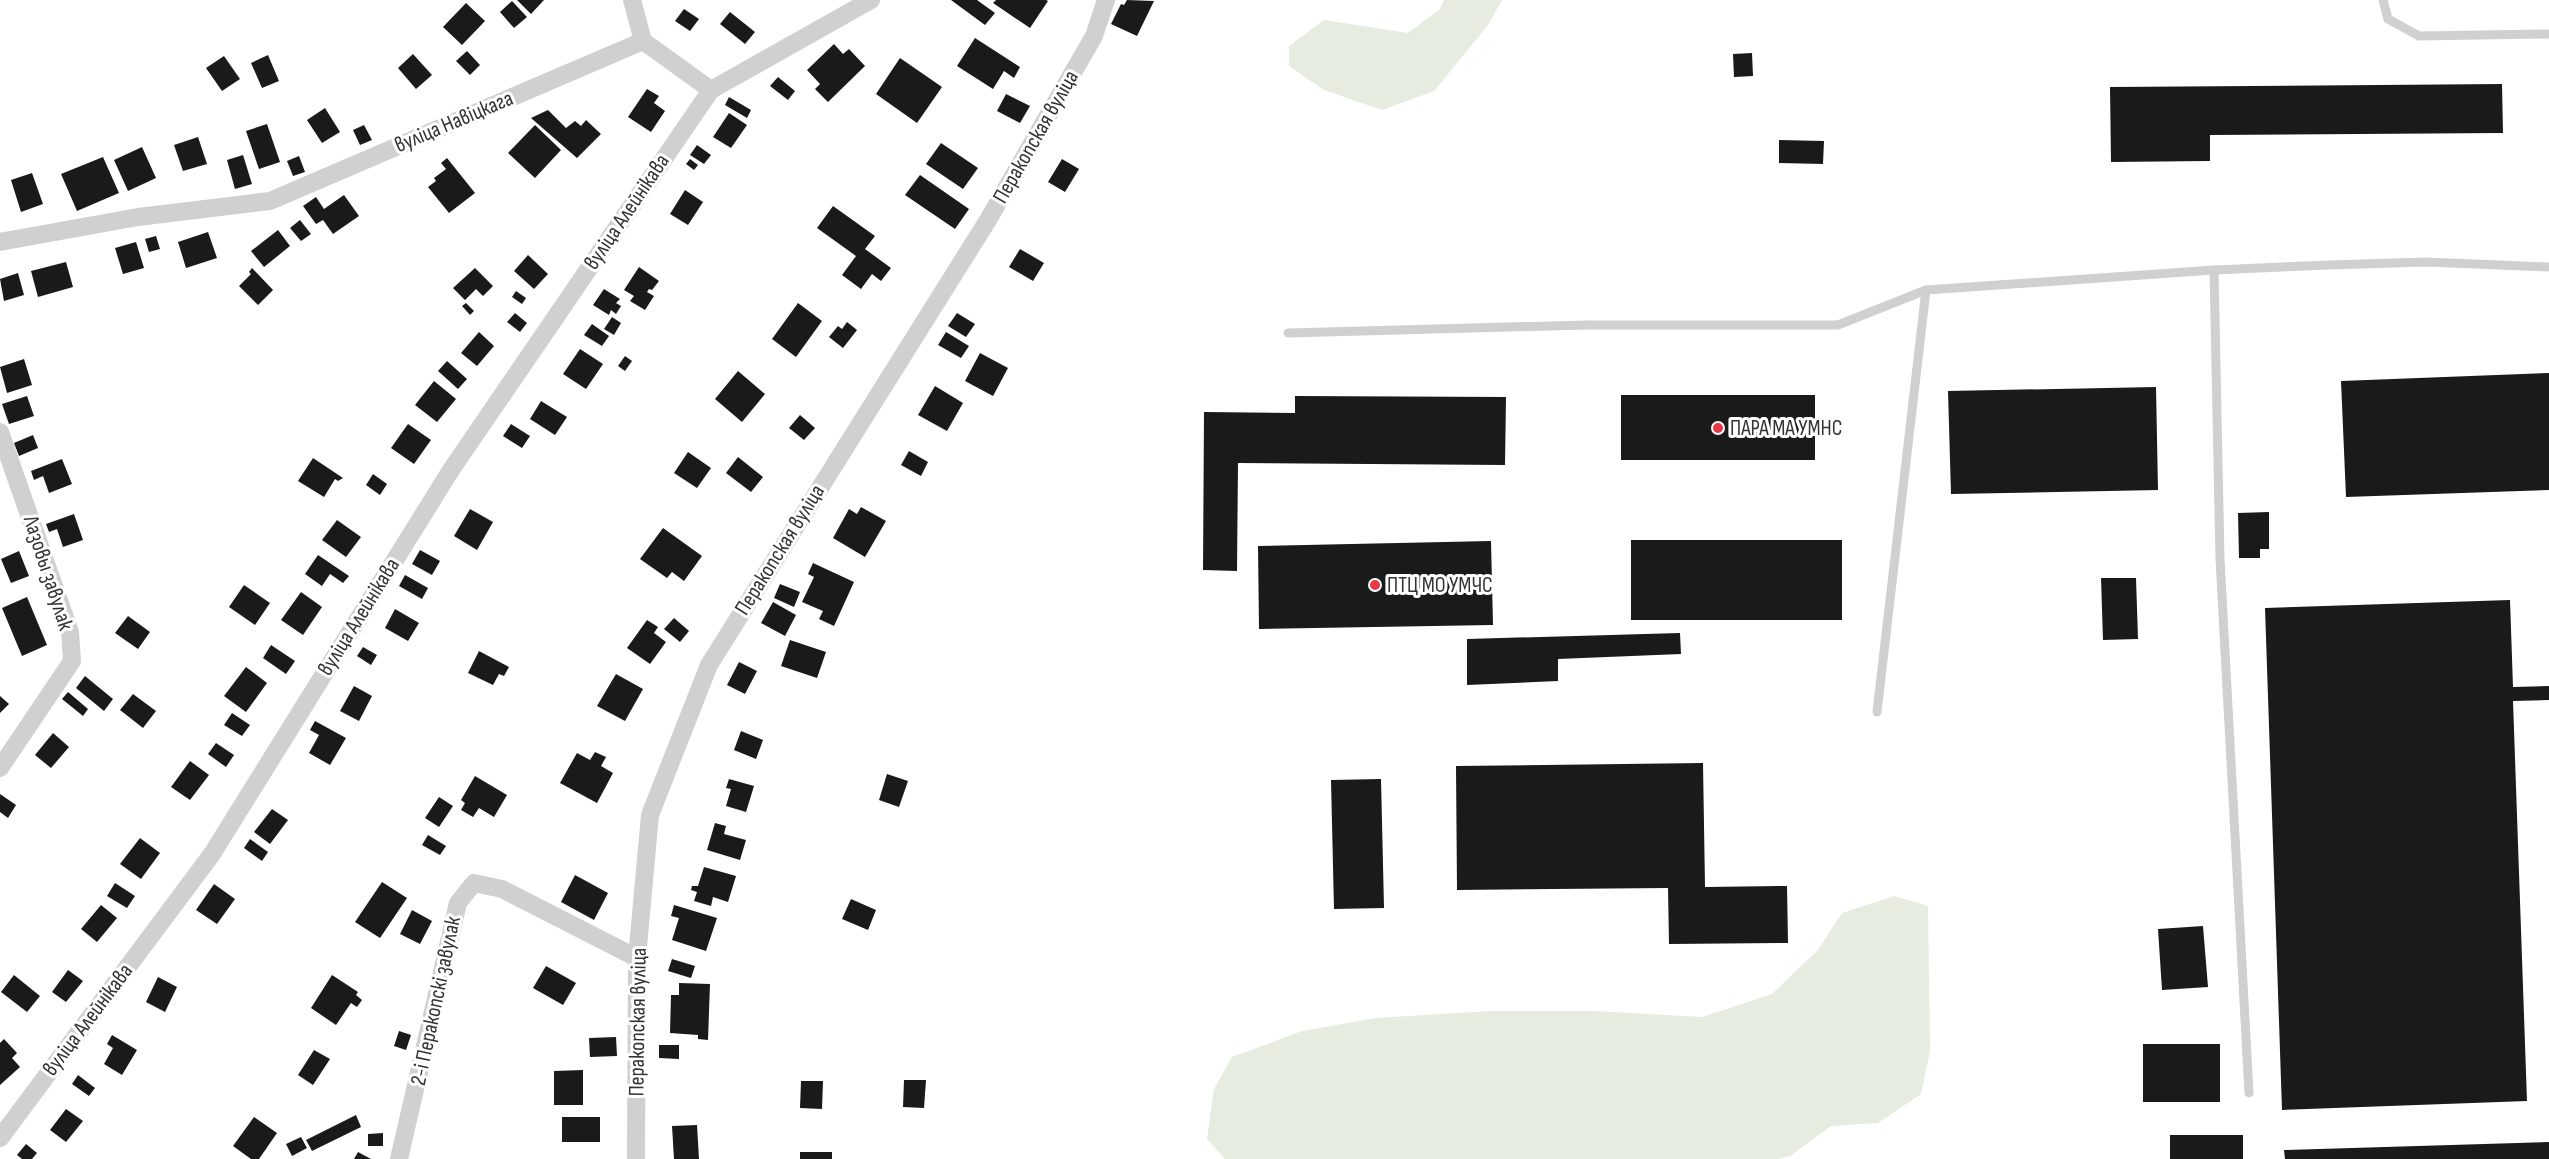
<svg xmlns="http://www.w3.org/2000/svg" width="2549" height="1159" viewBox="0 0 2549 1159" font-family="'Sofia Sans Condensed',sans-serif">
<rect width="100%" height="100%" fill="#fff"/>
<g fill="#e6ecdf">
<path d="M1444,0H1502L1488,25L1434,91L1382,110L1324,90L1289,66V46L1324,20L1408,33L1440,9Z"/>
<path d="M1894,896L1928,906L1930,1051L1921,1094L1878,1123L1831,1126L1790,1156L1779,1159H1225L1207,1139L1214,1089L1232,1057L1302,1031L1376,1018L1490,1011H1594L1702,1017L1772,994L1818,950L1842,913Z"/>
</g>
<g fill="#1a1a1a">
<path d="M517,0H544L531,14Z"/>
<path d="M951,0H977L995,13L985,25Z"/>
<path d="M996,0H1046L1048,1L1030,28L993,3Z"/>
<path d="M1127,0L1154,1L1137,36L1111,24L1121,4L1124,5Z"/>
<path d="M512,1L527,17L514,28L500,12Z"/>
<path d="M466,3L485,21L462,45L443,27Z"/>
<path d="M684,9L699,19L690,31L675,21Z"/>
<path d="M730,12L755,32L745,44L720,24Z"/>
<path d="M975,38L1020,67L1014,78L1004,71L993,89L957,66Z"/>
<path d="M834,44L843,54L849,49L865,66L828,102L815,89L820,84L807,70Z"/>
<path d="M467,51L480,65L470,75L456,61Z"/>
<path d="M1752,53L1753,76L1734,77L1733,54Z"/>
<path d="M413,54L432,75L416,89L398,68Z"/>
<path d="M268,55L279,81L262,88L251,63Z"/>
<path d="M224,56L240,79L222,91L206,68Z"/>
<path d="M900,58L942,87L917,123L876,94Z"/>
<path d="M778,77L795,91L788,100L770,86Z"/>
<path d="M2502,84L2503,133L2210,135V161L2111,162L2110,87Z"/>
<path d="M647,89L659,96L654,103L665,111L651,132L628,117Z"/>
<path d="M1006,94L1030,106L1020,123L997,111Z"/>
<path d="M729,97L751,110L747,118L725,105Z"/>
<path d="M325,108L340,132L322,143L307,120Z"/>
<path d="M548,110L566,128L575,121L581,126L586,120L601,134L577,158L531,118Z"/>
<path d="M729,113L747,125L731,148L713,137Z"/>
<path d="M267,124L280,162L259,169L246,131Z"/>
<path d="M364,125L372,140L360,145L353,130Z"/>
<path d="M535,125L561,150L535,178L508,153Z"/>
<path d="M198,137L207,164L183,171L174,145Z"/>
<path d="M1779,140L1824,141L1823,164L1779,163Z"/>
<path d="M941,143L978,168L963,189L926,164Z"/>
<path d="M697,145L711,155L704,164L690,155Z"/>
<path d="M142,147L156,178L128,191L114,160Z"/>
<path d="M243,155L252,184L235,189L227,160Z"/>
<path d="M299,156L305,172L293,176L287,161Z"/>
<path d="M103,157L119,193L77,211L61,174Z"/>
<path d="M447,158L475,193L449,213L428,187L436,181L434,178L446,169L441,163Z"/>
<path d="M690,159L698,165L694,170L686,164Z"/>
<path d="M1062,159L1079,169L1065,192L1048,182Z"/>
<path d="M32,173L43,204L21,212L11,180Z"/>
<path d="M920,175L969,209L955,229L905,195Z"/>
<path d="M685,190L703,202L688,225L670,214Z"/>
<path d="M344,195L359,216L333,234L323,220L316,224L303,206L316,197L324,209Z"/>
<path d="M833,206L875,236L865,249L891,268L881,281L872,274L861,289L842,275L856,256L817,228Z"/>
<path d="M300,220L311,234L301,241L290,228Z"/>
<path d="M278,230L290,246L264,267L251,251Z"/>
<path d="M208,232L217,258L186,268L178,242Z"/>
<path d="M156,236L160,249L149,252L145,239Z"/>
<path d="M136,242L144,268L123,274L115,248Z"/>
<path d="M1020,249L1044,263L1033,281L1009,267Z"/>
<path d="M528,255L548,274L534,289L514,271Z"/>
<path d="M66,262L73,287L38,297L31,271Z"/>
<path d="M639,267L659,281L652,290L649,289L647,292L654,296L645,310L630,301L634,296L624,290Z"/>
<path d="M252,268L273,290L258,305L239,286L251,274L249,272Z"/>
<path d="M475,268L493,286L483,296L476,289L465,300L453,288Z"/>
<path d="M18,273L24,295L4,301L0,279Z"/>
<path d="M604,289L620,299L616,303L621,306L616,314L611,310L609,315L593,305Z"/>
<path d="M516,291L526,298L522,304L512,297Z"/>
<path d="M466,303L474,311L470,315L462,306Z"/>
<path d="M798,303L822,321L796,357L772,339Z"/>
<path d="M515,313L527,323L520,332L507,322Z"/>
<path d="M957,313L975,324L966,337L948,326Z"/>
<path d="M612,317L621,323L614,335L604,329Z"/>
<path d="M847,322L857,330L843,348L829,337L838,326L842,329Z"/>
<path d="M592,324L609,336L602,346L584,335Z"/>
<path d="M479,332L494,346L477,366L461,353Z"/>
<path d="M946,332L969,346L961,358L938,345Z"/>
<path d="M580,349L603,364L586,389L563,374Z"/>
<path d="M980,353L1008,368L993,396L965,381Z"/>
<path d="M625,356L632,361L625,371L618,366Z"/>
<path d="M24,359L32,385L7,393L0,367Z"/>
<path d="M447,361L467,379L458,389L438,371Z"/>
<path d="M738,371L765,394L742,422L715,399Z"/>
<path d="M2549,373V490L2346,497L2341,381Z"/>
<path d="M434,381L456,399L437,422L415,405Z"/>
<path d="M935,386L963,403L947,431L918,415Z"/>
<path d="M2156,387L2158,490L1951,494L1948,391Z"/>
<rect x="1621" y="395" width="194" height="65"/>
<path d="M27,396L34,416L9,424L2,404Z"/>
<path d="M1295,396L1506,397L1505,465L1238,463L1237,571L1203,570L1204,412L1295,413Z"/>
<path d="M541,401L567,417L555,435L530,419Z"/>
<path d="M800,415L815,428L804,440L789,428Z"/>
<path d="M408,424L431,440L414,464L391,448Z"/>
<path d="M511,424L530,436L522,448L503,436Z"/>
<path d="M33,435L38,448L19,456L14,443Z"/>
<path d="M909,451L928,462L921,476L901,465Z"/>
<path d="M688,452L711,468L697,488L674,473Z"/>
<path d="M738,457L763,477L751,492L726,473Z"/>
<path d="M313,458L343,478L338,481L335,479L324,497L298,481Z"/>
<path d="M62,459L72,484L49,493L43,476L34,480L31,471Z"/>
<path d="M373,474L387,484L380,495L366,485Z"/>
<path d="M861,507L886,521L865,557L833,538L849,509L857,514Z"/>
<path d="M470,509L493,522L477,550L454,536Z"/>
<path d="M2269,512V549H2260V558H2239L2238,513Z"/>
<path d="M74,514L83,540L63,547L57,529L49,532L46,524Z"/>
<path d="M337,520L361,537L346,557L322,540Z"/>
<path d="M663,528L702,556L684,581L672,572L667,578L640,559Z"/>
<rect x="1631" y="540" width="211" height="80"/>
<path d="M1491,541L1493,625L1259,629L1258,546Z"/>
<path d="M420,550L440,561L432,575L412,564Z"/>
<path d="M19,551L29,576L11,583L1,559Z"/>
<path d="M318,555L349,576L343,583L330,574L322,586L305,574Z"/>
<path d="M813,563L854,582L834,626L819,619L823,611L802,602L814,577L808,574Z"/>
<path d="M405,575L428,588L422,599L399,586Z"/>
<path d="M2101,578H2136L2138,639L2103,640Z"/>
<path d="M780,584L800,592L794,607L774,598Z"/>
<path d="M244,585L270,603L255,625L229,607Z"/>
<path d="M301,592L322,607L303,635L281,620Z"/>
<path d="M27,597L47,645L22,656L2,608Z"/>
<path d="M2510,600L2513,687L2549,686V700L2513,701L2527,1101L2282,1110L2265,608Z"/>
<path d="M773,602L796,615L785,636L761,623Z"/>
<path d="M395,609L419,623L408,641L385,628Z"/>
<path d="M128,616L150,632L138,649L115,633Z"/>
<path d="M674,618L689,631L680,642L664,629Z"/>
<path d="M647,620L658,627L654,633L666,642L650,664L627,648Z"/>
<path d="M1680,633L1681,654L1558,659V681L1467,685V639Z"/>
<path d="M790,640L826,652L817,678L781,666Z"/>
<path d="M271,645L295,661L286,674L263,658Z"/>
<path d="M363,647L377,655L371,665L357,656Z"/>
<path d="M479,651L509,667L504,676L499,674L493,685L468,673Z"/>
<path d="M739,662L757,671L745,694L727,685Z"/>
<path d="M246,667L267,683L246,712L224,696Z"/>
<path d="M616,674L643,689L625,721L597,706Z"/>
<path d="M85,676L113,699L104,711L76,688Z"/>
<path d="M354,686L372,696L359,721L340,711Z"/>
<path d="M68,692L88,709L83,716L62,699Z"/>
<path d="M133,694L156,711L143,728L120,710Z"/>
<path d="M0,696L9,704L0,713Z"/>
<path d="M232,713L250,725L242,736L224,725Z"/>
<path d="M315,721L346,738L330,765L309,753L319,735L310,730Z"/>
<path d="M741,731L763,740L756,759L734,750Z"/>
<path d="M53,733L69,747L51,768L35,755Z"/>
<path d="M216,743L234,755L226,767L208,754Z"/>
<path d="M595,752L606,757L601,766L613,773L597,803L560,783L577,753L590,760Z"/>
<path d="M190,761L209,775L190,800L171,787Z"/>
<path d="M1703,763L1705,887L1787,886L1788,943L1669,944L1668,888L1457,890L1456,766Z"/>
<path d="M887,774L908,781L899,807L879,800Z"/>
<path d="M475,776L507,795L494,817L479,808L473,817L461,810L465,803L461,800Z"/>
<path d="M729,779L754,786L746,812L726,806L731,789L726,788Z"/>
<path d="M1381,779L1384,908L1334,909L1331,780Z"/>
<path d="M0,794L16,805L8,818L0,812Z"/>
<path d="M439,797L453,806L439,827L425,818Z"/>
<path d="M272,809L288,820L270,844L254,832Z"/>
<path d="M715,823L726,826L724,834L746,840L740,860L707,850Z"/>
<path d="M428,835L446,846L440,855L422,845Z"/>
<path d="M140,838L160,853L141,879L120,864Z"/>
<path d="M250,839L268,852L262,861L244,848Z"/>
<path d="M704,867L736,876L728,902L713,897L711,906L694,901L697,892L691,890L692,886H698Z"/>
<path d="M575,875L608,893L594,920L561,902Z"/>
<path d="M382,882L407,898L380,938L355,922Z"/>
<path d="M115,883L135,896L127,908L107,896Z"/>
<path d="M214,884L235,899L217,924L196,910Z"/>
<path d="M851,899L876,910L868,930L842,919Z"/>
<path d="M101,905L117,918L97,942L81,929Z"/>
<path d="M674,905L717,918L706,951L672,940L679,918L671,916Z"/>
<path d="M412,910L432,921L420,944L400,934Z"/>
<path d="M2203,926L2208,987L2162,990L2158,929Z"/>
<path d="M672,959L695,966L691,978L668,971Z"/>
<path d="M546,966L576,983L563,1005L533,988Z"/>
<path d="M68,970L83,981L66,1002L52,992Z"/>
<path d="M14,975L40,996L27,1012L1,992Z"/>
<path d="M332,975L358,992L356,995L362,1000L357,1007L351,1003L336,1025L311,1008Z"/>
<path d="M158,977L177,987L165,1012L146,1002Z"/>
<path d="M679,983L710,984L708,1040L698,1039V1035L670,1033L671,995H679Z"/>
<path d="M399,1031L411,1035L406,1050L394,1046Z"/>
<path d="M112,1035L137,1050L122,1075L104,1064L113,1048L107,1044Z"/>
<path d="M616,1037L617,1056L590,1057L589,1038Z"/>
<path d="M4,1039L17,1053L12,1058L20,1067L0,1085V1043Z"/>
<rect x="2143" y="1044" width="77" height="58"/>
<path d="M659,1045H679V1059L659,1058Z"/>
<path d="M314,1050L330,1059L313,1085L298,1075Z"/>
<path d="M583,1070V1105H554V1071Z"/>
<path d="M78,1075L95,1088L89,1096L72,1084Z"/>
<path d="M904,1080H926L924,1108L903,1107Z"/>
<path d="M801,1081H823L822,1109L800,1108Z"/>
<path d="M66,1109L83,1121L66,1142L50,1130Z"/>
<path d="M356,1115L361,1127L312,1151L306,1140Z"/>
<path d="M254,1117L277,1133L259,1159H251L233,1146Z"/>
<rect x="562" y="1117" width="38" height="25"/>
<path d="M697,1125L699,1159H674L672,1126Z"/>
<path d="M383,1133V1146H368V1134Z"/>
<rect x="2170" y="1135" width="73" height="24"/>
<path d="M301,1137L307,1148L292,1156L286,1144Z"/>
<path d="M2549,1142V1159H2285L2284,1150Z"/>
<path d="M26,1144L37,1153L32,1159H22L17,1155Z"/>
<path d="M358,1152L371,1159H354Z"/>
<rect x="800" y="1152" width="32" height="7"/>
</g>
<g fill="none" stroke-linecap="round" stroke-linejoin="round">
<g stroke="#d0d0d0" stroke-width="9">
<path d="M2383,0L2388,19L2419,36L2549,34"/>
<path d="M2214,270L2220,559L2249,1093"/>
<path d="M1288,333L1586,325H1838L1926,290L2214,270L2329,265L2426,262L2549,267"/>
<path d="M1877,712L1926,290"/>
</g>
<g stroke="#d0d0d0" stroke-width="18">
<path d="M632,0L643,41"/>
<path d="M0,242L138,217L270,201L643,41L711,90L871,0"/>
<path d="M0,432L70,632L72,661L0,768"/>
<path d="M0,1138L212,854L451,470L711,90"/>
<path d="M399,1159L458,903L474,883L502,889L637,958"/>
<path d="M636,1159L637,958L650,815L709,665L988,220L1094,36L1106,0"/>
</g>
</g>
<g fill="#e63946" stroke="#fff" stroke-width="2">
<circle cx="1718" cy="428" r="6"/>
<circle cx="1375" cy="585" r="6"/>
</g>
<g text-anchor="middle" dominant-baseline="central" stroke-width="6" stroke-linejoin="round" paint-order="stroke">
<g font-size="22" fill="#333" stroke="#fff">
<text transform="translate(454 122) rotate(-23)">вуліца Навіцкага</text>
<text transform="translate(1036 137) rotate(-60)">Перакопская вуліца</text>
<text transform="translate(627 212) rotate(-56)">вуліца Алейнікава</text>
<text transform="translate(780 550) rotate(-58)">Перакопская вуліца</text>
<text transform="translate(48 573) rotate(72)">Лазовы завулак</text>
<text transform="translate(359 617) rotate(-58)">вуліца Алейнікава</text>
<text transform="translate(436 1001) rotate(-78)">2-і Перакопскі завулак</text>
<text transform="translate(88 1020) rotate(-53)">вуліца Алейнікава</text>
<text transform="translate(638 1022) rotate(-89)">Перакопская вуліца</text>
</g>
<g font-size="22" fill="#333" stroke="#fff" text-anchor="start">
<text x="1730" y="428">ПАРА МА УМНС</text>
<text x="1387" y="585">ПТЦ МО УМЧС</text>
</g>
</g>
</svg>
